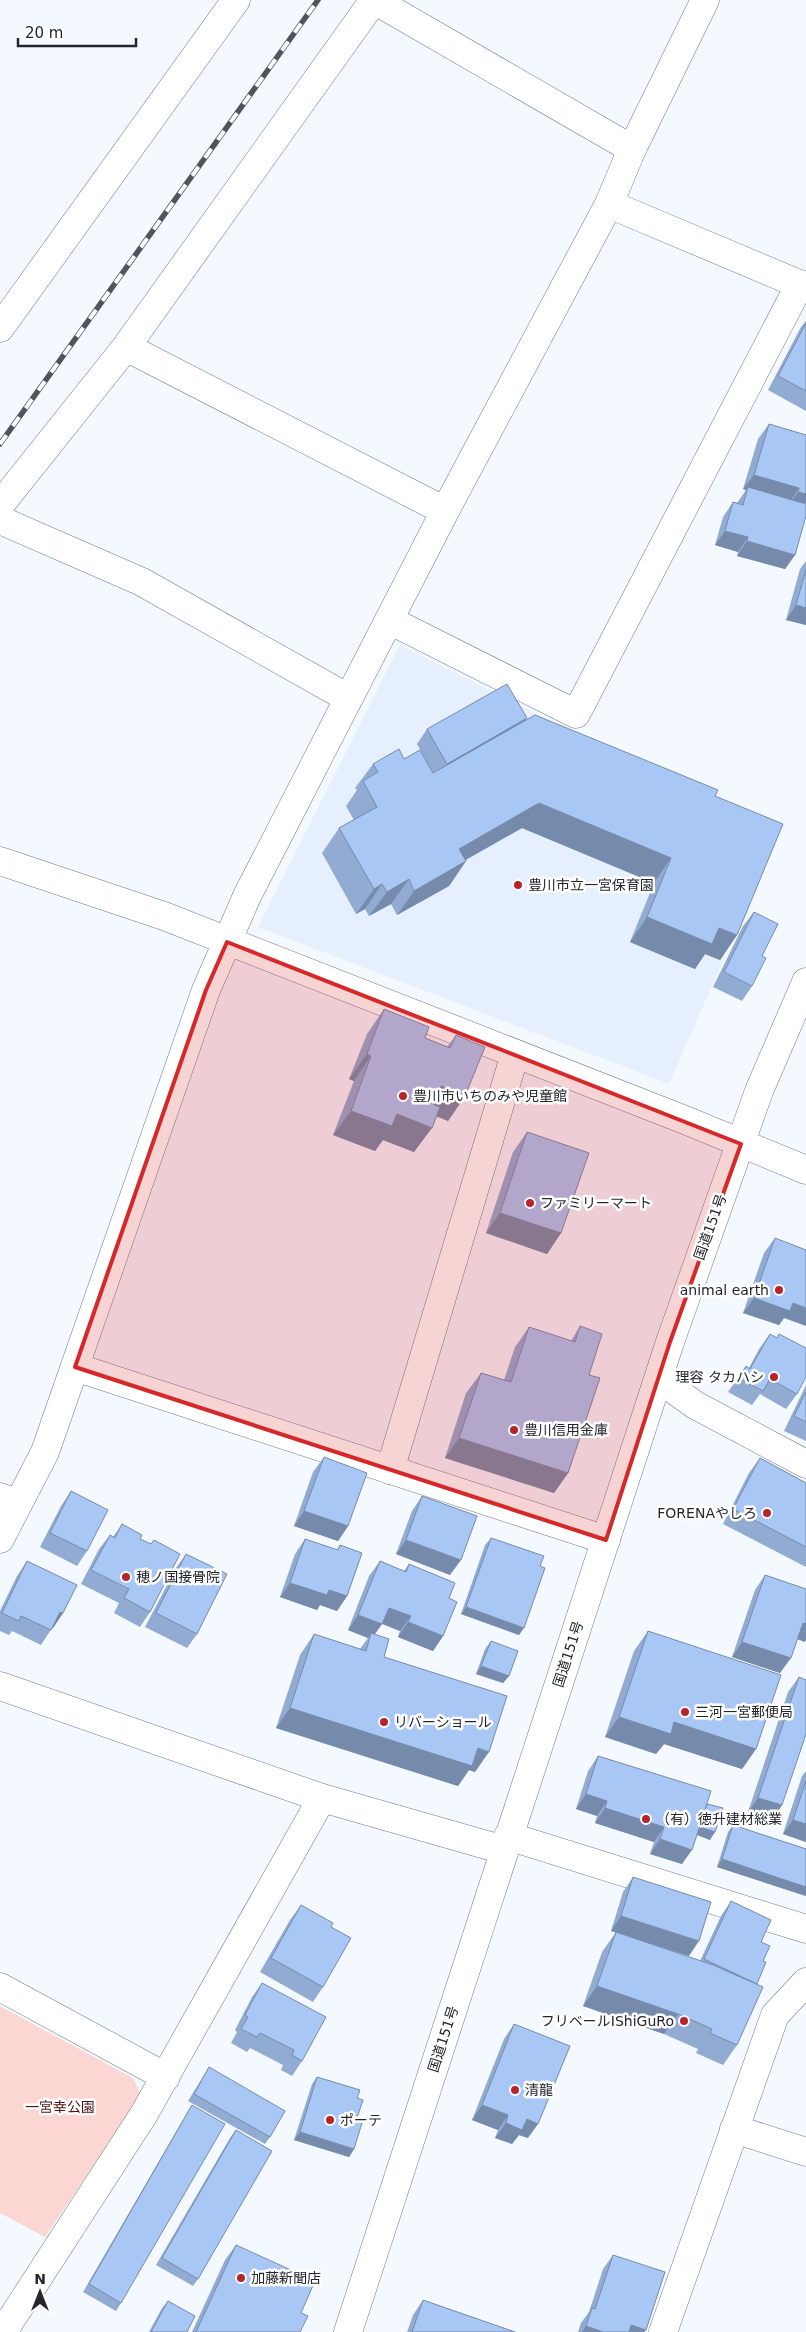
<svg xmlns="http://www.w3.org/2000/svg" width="806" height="2332" viewBox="0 0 806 2332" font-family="'DejaVu Sans','Noto Sans JP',sans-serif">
<rect width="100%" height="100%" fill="#f4f8ff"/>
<path fill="#e6effd" d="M400,645L550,721L539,745L774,844L669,1084L258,927Z"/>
<path fill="#fcd6d2" d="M0,2006L133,2078L141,2095L45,2237L0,2213Z"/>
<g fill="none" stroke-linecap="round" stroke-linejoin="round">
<defs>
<g id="minor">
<path d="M374,0L632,149"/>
<path d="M609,204L806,287"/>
<path d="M126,347L445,511"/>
<path d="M0,505L126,347L374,0"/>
<path d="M0,520L142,582L348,698"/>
<path d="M389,620L576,714L800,284"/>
<path d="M227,942L247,896L445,511L609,204L632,149L705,0"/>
<path d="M75,1367L606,1540"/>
<path d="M659,1379L695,1405L806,1464"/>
<path d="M390,1470L515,1054"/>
<path d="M0,1497L18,1504"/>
<path d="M0,1686L322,1798L504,1850"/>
<path d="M508,1836L806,1929"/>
<path d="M0,1987L166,2077"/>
<path d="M734,2129L806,2152"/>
<path d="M3,2332L144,2114L322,1798"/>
<path d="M663,2332L775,2015L806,1982"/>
</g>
<g id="tertiary">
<path d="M0,328L236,0"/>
<path d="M0,861L164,916L685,1120L806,1170"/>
<path d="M0,1539L45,1452L206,990L227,942"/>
</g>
<path id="trunk" d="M348,2332L670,1342L759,1091L806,982"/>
</defs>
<use href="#minor" stroke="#717a88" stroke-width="29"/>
<use href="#tertiary" stroke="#717a88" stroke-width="29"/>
<use href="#trunk" stroke="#717a88" stroke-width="29"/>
<use href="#minor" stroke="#fff" stroke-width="28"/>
<use href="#tertiary" stroke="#fff" stroke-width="28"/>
<use href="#trunk" stroke="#fff" stroke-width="28"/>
<defs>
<path id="rail" d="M0,444L318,0"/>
</defs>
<use href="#rail" stroke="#51555b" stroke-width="5.5"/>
<use href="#rail" stroke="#fff" stroke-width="4" stroke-dasharray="11" stroke-linecap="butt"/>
</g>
<g fill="#91abd2">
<path d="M806,321V411L768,390L801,327Z"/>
<path d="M769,424L806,435L795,555L785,569L737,556L738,552L715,545L723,517L733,502L737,503L746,490L743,489L758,439Z"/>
<path d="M806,561V625L786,620L800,569Z"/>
<path d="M524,722L715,796L737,935L720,960L705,954L695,969L630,942L654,883L522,828L466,860V861L449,886L397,915L391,904L369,916L365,909L356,914L322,853L339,828L354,820L346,806L357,790L355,788L373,764L404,759L427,762L417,744L427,729Z"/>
<path d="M754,912L762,956L752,986L742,1001L713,987L743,926Z"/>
<path d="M384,1009L425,1038L447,1047L456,1035L465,1096L448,1121L436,1116L414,1152L383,1140L375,1151L333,1135L354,1081L349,1079L367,1034Z"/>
<path d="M527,1132L561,1233L547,1254L486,1233L513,1152Z"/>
<path d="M775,1238L784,1318L779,1325L743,1313L764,1253Z"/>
<path d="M580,1326L589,1375L568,1473L554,1493L445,1458L466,1393L481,1373L504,1380L515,1347L529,1327L571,1341Z"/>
<path d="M770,1334L777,1338L779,1334L797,1394L786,1409L760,1394L752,1405L728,1392L746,1366L749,1368L759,1349Z"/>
<path d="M806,1385V1441L784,1431Z"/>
<path d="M324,1457L348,1526L338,1541L294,1526L313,1472Z"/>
<path d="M760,1458L806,1483V1567L723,1524L749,1473Z"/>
<path d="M71,1491L87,1551L77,1566L40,1547L61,1506Z"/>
<path d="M422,1496L450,1575L396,1554L412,1511Z"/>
<path d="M122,1524L140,1539L151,1544L154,1540L150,1612L140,1627L114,1613L119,1603L81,1584L99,1549L110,1535L113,1537Z"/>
<path d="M491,1538L540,1566L519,1635L461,1614L485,1545Z"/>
<path d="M305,1539L337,1550L340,1545L347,1596L337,1611L320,1605L317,1610L280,1597L295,1554Z"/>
<path d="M186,1554L197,1634L187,1648L145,1627L176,1568Z"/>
<path d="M27,1561L63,1613L53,1628H52L41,1645L12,1631L9,1635L0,1631V1611L17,1576Z"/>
<path d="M380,1561L404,1571L409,1564L449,1598L443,1636L433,1651L398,1637L400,1631L382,1624L375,1634L384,1657L475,1772L469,1770L458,1786L276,1728L300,1655L314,1634L360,1649L368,1638L348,1630L369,1576Z"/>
<path d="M765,1575L805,1642L797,1639L780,1673L732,1657L755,1590Z"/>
<path d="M648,1631L756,1749L742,1769L664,1744L656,1754L605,1737L634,1651Z"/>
<path d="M491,1641L509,1676L503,1683L476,1674L485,1649Z"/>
<path d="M799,1677L782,1805L772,1820L748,1812L788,1692Z"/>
<path d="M598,1756L706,1805L710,1840L697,1835L682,1864L650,1854L654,1842L595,1823L597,1816L576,1809L588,1771Z"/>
<path d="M806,1771V1842L783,1834L802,1776Z"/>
<path d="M733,1825L806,1849V1896L717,1867L728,1832Z"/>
<path d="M633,1877L689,1956L635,1938L700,1961L721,1916L731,1901L761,1942L763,1961L756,1984L737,2045L723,2065L696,2053L698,2049L664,2034L583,2006L602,1952L616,1932L611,1931L623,1892Z"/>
<path d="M301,1905L331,1927L323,1987L313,2002L260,1972L290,1920Z"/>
<path d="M262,1983L302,2061L292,2076L281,2070L283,2065L250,2048L247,2052L231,2043L237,2032L235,2030L252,1997Z"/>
<path d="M514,2024L528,2138L519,2135L512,2144L495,2138L498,2130L472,2120L504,2039Z"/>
<path d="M209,2067L270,2137L265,2144L188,2101Z"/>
<path d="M317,2077L357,2098L356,2121L354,2149L349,2157L294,2140L312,2084Z"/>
<path d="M192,2105L121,2303L116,2311L83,2292L187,2113Z"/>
<path d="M236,2130L198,2279L193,2286L156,2265L230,2138Z"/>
<path d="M236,2245L301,2313L300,2332H192L225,2260Z"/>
<path d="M613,2255L646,2330L644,2332H578L581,2323L589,2312L603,2269Z"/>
<path d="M423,2300L515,2332H407L413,2315Z"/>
<path d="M168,2301L187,2332H149L162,2308Z"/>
</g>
<g fill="#768bab">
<path d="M754,475L799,488L789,503L748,487L746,490L743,489Z"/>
<path d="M798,492L806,494V503L788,506Z"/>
<path d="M725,531L748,537L738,552L715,545Z"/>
<path d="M747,541L795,555L785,569L737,556Z"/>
<path d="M796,605L806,608V625L786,620Z"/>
<path d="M527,718L516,733L436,778L447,764Z"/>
<path d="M539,803L671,858L654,883L522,828L442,873L459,849Z"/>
<path d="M466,861L449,886L397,915L414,891Z"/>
<path d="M409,879L391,904L369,916L387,892Z"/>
<path d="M382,884L365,909L356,914L374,889Z"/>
<path d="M647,917L719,928L737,935L720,960L705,954L695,969L630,942Z"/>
<path d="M367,1054L371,1056L354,1081L349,1079Z"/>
<path d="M441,1086L465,1096L448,1121L424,1111Z"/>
<path d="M351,1111L397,1114L432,1128L414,1152L383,1140L375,1151L333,1135Z"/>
<path d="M500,1213L561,1233L547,1254L486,1233Z"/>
<path d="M754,1298L793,1303L806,1308V1326L784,1318L779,1325L743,1313Z"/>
<path d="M459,1438L568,1473L554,1493L445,1458Z"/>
<path d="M304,1511L348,1526L338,1541L294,1526Z"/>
<path d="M406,1540L461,1560L450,1575L396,1554Z"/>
<path d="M290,1583L329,1590L347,1596L337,1611L320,1605L317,1610L280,1597Z"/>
<path d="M466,1607L524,1628L519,1635L461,1614Z"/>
<path d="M389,1608L411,1616L400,1631L378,1622Z"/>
<path d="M60,1612L63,1613L53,1628L50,1627Z"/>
<path d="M358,1615L382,1624L371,1639V1633L368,1638L348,1630Z"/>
<path d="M408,1622L443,1636L433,1651L398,1637Z"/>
<path d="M803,1623L806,1624V1640L805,1642L793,1637Z"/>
<path d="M742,1642L791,1658L780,1673L732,1657Z"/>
<path d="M481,1666L509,1676L503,1683L476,1674Z"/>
<path d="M290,1708L478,1748L489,1752L475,1772L469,1770L458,1786L276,1728Z"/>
<path d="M619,1717L674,1722L756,1749L742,1769L664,1744L656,1754L605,1737Z"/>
<path d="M586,1794L607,1801L597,1816L576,1809Z"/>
<path d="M758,1798L782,1805L772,1820L748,1812Z"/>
<path d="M605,1808L664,1827L654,1842L595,1823Z"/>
<path d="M793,1820L806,1824V1842L783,1834Z"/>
<path d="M700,1827L715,1832L710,1840L695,1834Z"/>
<path d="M660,1839L692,1850L682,1864L650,1854Z"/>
<path d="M722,1859L806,1887V1896L717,1867Z"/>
<path d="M621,1916L699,1941L689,1956L611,1931Z"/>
<path d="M597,1986L678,2014L664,2034L583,2006Z"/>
<path d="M482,2105L508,2115L498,2130L472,2120Z"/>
<path d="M527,2119L538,2124L528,2138L519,2135L512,2144L495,2138L506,2123Z"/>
<path d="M300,2132L354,2149L349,2157L294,2140Z"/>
<path d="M631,2325L646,2330L644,2332H626Z"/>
<path d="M586,2326L603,2332H582Z"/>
</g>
<g fill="#a9c7f4" stroke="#768bab">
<path d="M806,323V391L778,376Z"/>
<path d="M769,424L806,435V494L798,492L799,488L754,475Z"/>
<path d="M748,487L806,504V516L795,555L747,541L748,537L725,531L733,502L743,505Z"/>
<path d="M806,570V608L796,605Z"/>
<path d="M507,684L527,718L447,764L427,729Z"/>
<path d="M535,715L718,790L715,796L783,824L737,935L719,928L712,944L647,917L671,858L539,803L459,849L466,861L414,891L409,879L387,892L382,884L374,889L339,828L377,807L363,781L378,772L373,764L399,749L404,759L420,750L433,773Z"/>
<path d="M754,912L778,924L762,956L766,958L752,986L724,972Z"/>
<path d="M384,1009L429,1027L425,1038L450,1048L456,1035L485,1047L465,1096L441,1086L434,1105L440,1107L432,1128L397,1114L392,1126L351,1111L371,1056L367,1054Z"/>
<path d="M527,1132L589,1153L561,1233L500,1213Z"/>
<path d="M775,1238L806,1250V1308L793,1303L790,1311L754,1298Z"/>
<path d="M580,1326L602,1334L589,1375L600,1378L568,1473L459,1438L481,1373L511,1382L529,1327L575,1342Z"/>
<path d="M770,1334L777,1338L779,1334L806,1348V1377L797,1394L770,1379L763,1391L739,1378L746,1366L750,1369Z"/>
<path d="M806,1392V1422L794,1416Z"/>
<path d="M324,1457L367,1473L348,1526L304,1511Z"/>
<path d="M760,1458L806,1483V1547L733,1509Z"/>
<path d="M71,1491L108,1510L87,1551L50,1533Z"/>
<path d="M422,1496L477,1516L461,1560L406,1540Z"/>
<path d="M122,1524L142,1535L140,1539L151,1544L154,1540L180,1554L150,1612L124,1598L129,1589L91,1570L110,1535L115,1538Z"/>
<path d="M491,1538L544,1556L540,1566L545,1568L524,1628L466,1607Z"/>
<path d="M305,1539L338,1550L340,1545L362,1553L347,1596L329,1590L327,1595L290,1583Z"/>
<path d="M186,1554L227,1574L197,1634L156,1613Z"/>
<path d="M27,1561L77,1585L63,1613L60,1612L51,1630L21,1616L19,1621L2,1613Z"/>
<path d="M380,1561L406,1572L409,1564L455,1583L449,1598L457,1602L443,1636L408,1622L411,1616L389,1608L382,1624L358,1615Z"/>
<path d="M765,1575L806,1589V1624L803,1623L791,1658L742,1642Z"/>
<path d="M648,1631L781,1675L756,1749L674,1722L671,1734L619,1717Z"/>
<path d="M371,1633L389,1639L384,1657L507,1696L489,1752L478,1748L472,1766L290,1708L314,1634L366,1651Z"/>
<path d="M491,1641L518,1651L509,1676L481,1666Z"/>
<path d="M799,1677L806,1680V1734L782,1805L758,1798Z"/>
<path d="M598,1756L711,1791L692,1850L660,1839L664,1827L605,1808L607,1801L586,1794Z"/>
<path d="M806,1781V1824L793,1820Z"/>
<path d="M707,1804L723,1808L715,1832L700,1827Z"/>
<path d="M733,1825L806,1849V1887L722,1859Z"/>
<path d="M633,1877L711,1902L699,1941L621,1916Z"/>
<path d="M731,1901L771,1920L761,1942L770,1946L763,1961L766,1962L757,1984L704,1959Z"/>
<path d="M301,1905L333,1923L331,1927L351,1938L323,1987L271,1958Z"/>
<path d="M616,1932L713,1965L763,1987L737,2045L710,2033L712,2029L678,2014L597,1986Z"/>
<path d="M262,1983L326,2017L302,2061L292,2055L294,2050L260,2033L257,2037L241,2029L248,2017L245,2015Z"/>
<path d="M514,2024L570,2046L538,2124L527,2119L522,2130L506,2123L508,2115L482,2105Z"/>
<path d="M209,2067L285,2111L270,2137L194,2094Z"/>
<path d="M317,2077L360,2090L357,2098L363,2100L356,2121L362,2123L354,2149L300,2132Z"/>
<path d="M192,2105L225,2124L121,2303L89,2284Z"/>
<path d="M236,2130L272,2151L198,2279L162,2258Z"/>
<path d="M236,2245L315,2281L301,2313L308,2316L300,2332H196Z"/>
<path d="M613,2255L665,2272L646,2330L631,2325L629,2332H603L586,2326L592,2308L595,2309Z"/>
<path d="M423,2300L515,2332H412Z"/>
<path d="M168,2301L195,2316L187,2332H151Z"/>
</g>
<path fill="#d62828" fill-opacity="0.2" stroke="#d62828" stroke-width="4" stroke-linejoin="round" d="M227,942L741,1144L670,1342L606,1540L75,1367L206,990Z"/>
<g fill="#b6252b" stroke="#fff" stroke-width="2">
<circle cx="518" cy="885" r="5"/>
<circle cx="403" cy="1096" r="5"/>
<circle cx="530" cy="1203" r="5"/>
<circle cx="779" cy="1290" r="5"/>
<circle cx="774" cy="1377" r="5"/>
<circle cx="514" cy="1430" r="5"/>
<circle cx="767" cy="1513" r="5"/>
<circle cx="126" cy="1577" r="5"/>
<circle cx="685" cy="1712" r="5"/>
<circle cx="384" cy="1722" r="5"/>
<circle cx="646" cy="1819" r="5"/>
<circle cx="684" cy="2021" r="5"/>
<circle cx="515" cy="2090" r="5"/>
<circle cx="330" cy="2120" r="5"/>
<circle cx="241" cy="2278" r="5"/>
</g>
<g text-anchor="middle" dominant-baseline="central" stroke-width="5" stroke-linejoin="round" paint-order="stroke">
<g font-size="14" fill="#23272d" stroke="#fff" text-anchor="start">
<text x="528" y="885">豊川市立一宮保育園</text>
<text x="413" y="1096">豊川市いちのみや児童館</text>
<text x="540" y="1203">ファミリーマート</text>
<text x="769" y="1290" text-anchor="end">animal earth</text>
<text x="764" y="1377" text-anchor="end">理容 タカハシ</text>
<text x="524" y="1430">豊川信用金庫</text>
<text x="757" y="1513" text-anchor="end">FORENAやしろ</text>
<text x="136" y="1577">穂ノ国接骨院</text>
<text x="695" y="1712">三河一宮郵便局</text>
<text x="394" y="1722">リバーショール</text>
<text x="656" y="1819">（有）徳升建材総業</text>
<text x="674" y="2021" text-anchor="end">フリベールIShiGuRo</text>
<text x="525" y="2090">清龍</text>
<text x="340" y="2120">ポーテ</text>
<text x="251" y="2278">加藤新聞店</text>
</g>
<g font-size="14" fill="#23272d" stroke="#fff">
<text transform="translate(710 1227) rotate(-70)">国道151号</text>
<text transform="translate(568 1654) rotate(-72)">国道151号</text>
<text transform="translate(443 2039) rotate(-72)">国道151号</text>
</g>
<g font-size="14" fill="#4d1112" stroke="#fff">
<text x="60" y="2107">一宮幸公園</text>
</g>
</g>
<g transform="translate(40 2292)" stroke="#ffffff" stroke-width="4" paint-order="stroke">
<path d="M0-4L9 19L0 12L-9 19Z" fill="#23272d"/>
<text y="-8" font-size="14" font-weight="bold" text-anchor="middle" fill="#23272d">N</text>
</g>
<path d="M18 38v8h118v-8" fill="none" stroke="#23272d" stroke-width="2.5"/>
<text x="25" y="38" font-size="15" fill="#23272d" stroke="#ffffff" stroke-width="4" paint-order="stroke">20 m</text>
</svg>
